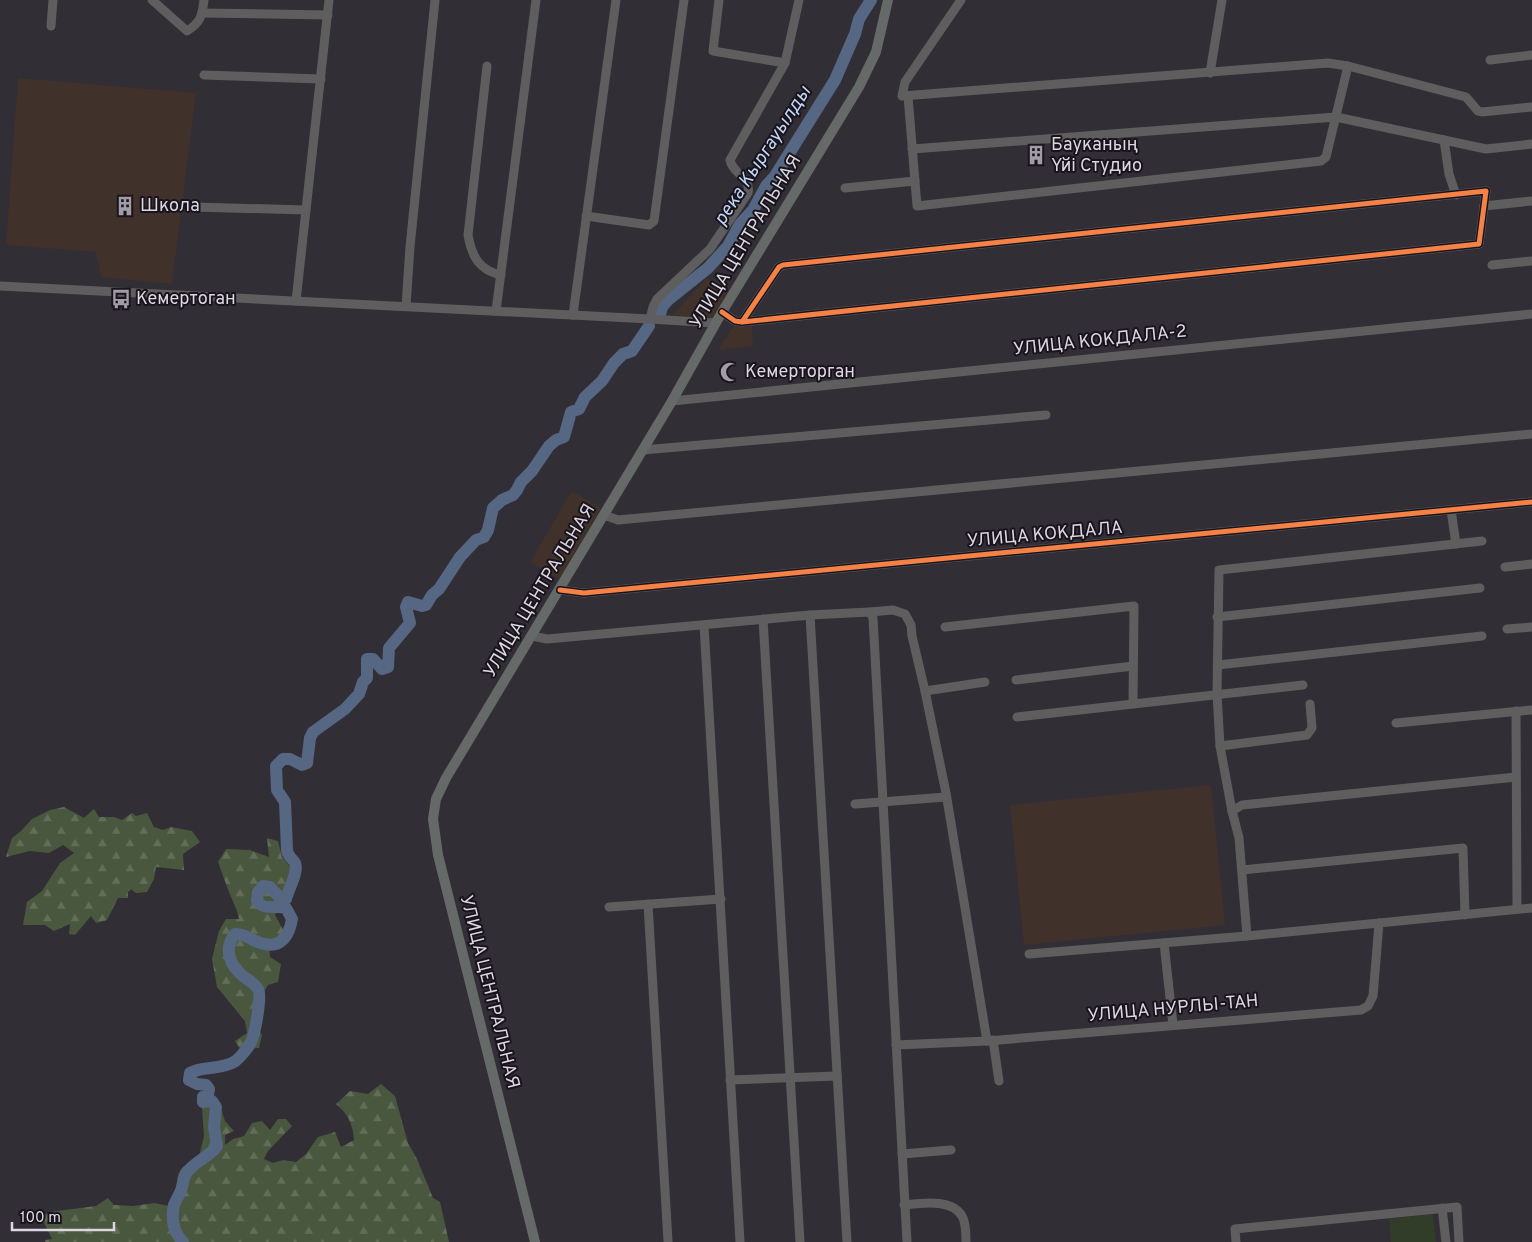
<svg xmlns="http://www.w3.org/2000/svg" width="1532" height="1242" viewBox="0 0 1532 1242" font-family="Overpass,sans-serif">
<defs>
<pattern id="forest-firs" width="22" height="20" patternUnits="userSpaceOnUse" patternTransform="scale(1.25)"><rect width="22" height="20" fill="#48573d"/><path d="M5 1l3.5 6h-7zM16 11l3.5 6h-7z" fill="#626e59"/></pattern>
</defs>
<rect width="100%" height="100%" fill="#322e36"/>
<g fill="#40312a">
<path d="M18,78L196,93L172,284L101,277L96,252L6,245Z"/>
<path d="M706,279L730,286L712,319L672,315Z"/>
<path d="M752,326L753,346L718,350L733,327Z"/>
<path d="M572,491L601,508L559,579L530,562Z"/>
<path d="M1211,785L1225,925L1024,945L1010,805Z"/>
</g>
<g fill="url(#forest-firs)">
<path d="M64,807L84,818L94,809L99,817H114L122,820L132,813L136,816L147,813L154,827L163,830L171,827L192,831L200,842L183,854L184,870L156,867L154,879L147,892L136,893L131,889L128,892V898H118L107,920L96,923L91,916L75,935L69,934L70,924L54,931L45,925H23L27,902L42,891L60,863L74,853L63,845L49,853L30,851L6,857L12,838L21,831L32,819L50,810Z"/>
<path d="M267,838L278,841L282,857L291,868L290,885L275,915L286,935L269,943L270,957L281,964L278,982L268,985L260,999L261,1017L257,1028L262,1035L259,1048L240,1049L235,1041L247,1033L245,1021L217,987L212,959L219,931L226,919H239L237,911L227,887L218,862L226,849L250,850L269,857Z"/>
<path d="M381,1084L395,1096L408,1143L417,1159L433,1198L440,1202L449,1242H45V1240L52,1239L41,1217L49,1212L96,1206L108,1198L114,1205L133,1206L154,1203L169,1206L179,1194C174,1170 180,1168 199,1157L204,1136L202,1108L219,1103L225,1121L234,1131L225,1135V1145L233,1139L244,1136L252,1123L262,1121L270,1130L278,1119H286L292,1126L268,1151L264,1159L273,1163L283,1160L296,1162L306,1154L318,1137L335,1132L341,1147L354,1140C353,1124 348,1114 336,1104L350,1091L368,1094Z"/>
</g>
<path fill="#313d29" d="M1433,1214L1436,1242H1391L1389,1219Z"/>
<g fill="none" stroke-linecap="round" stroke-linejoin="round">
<g stroke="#566784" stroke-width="12">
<path d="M660,314L662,307L668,300L708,268L728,246L740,224L753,210L766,186L775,176L835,80L855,34L859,19L871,0"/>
<path d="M183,1242C173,1232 171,1219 174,1205C176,1199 181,1193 182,1187C184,1179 184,1174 190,1169C198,1160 210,1156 217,1146L214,1127L216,1107L212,1101L203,1102V1097L208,1094L209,1089L206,1085L197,1084L189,1080L190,1073C202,1066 220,1070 234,1062C240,1058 248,1048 251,1042C255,1034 262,996 258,989C255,984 249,980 244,977C230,966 223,949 235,934C243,934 246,936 253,940C276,951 288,942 292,919L286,908C275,905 264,911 257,901L258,892L263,886L270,887L282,900L286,899C288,890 299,871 295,863C292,858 288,857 287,850L285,802L277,790L276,766L283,759H290L302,765L307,763L310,738L313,732L345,709L359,694L363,682L367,678V659H373L382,669L388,667L389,648L410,623L406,607L408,602L422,606L426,605L432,595L439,589L460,557L476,540L484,537L488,530L493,508L502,500L513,495L517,490L521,482L532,471L549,446L556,440L564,437L571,412L579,409L585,397L602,381L614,363L623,354L632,351L649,326"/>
</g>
<g stroke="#5e5e5f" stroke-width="9">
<path d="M152,0L187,31C201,22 202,16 204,0"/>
<path d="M719,0L713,51L785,63"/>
<path d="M961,0L905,82L902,96L1328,63L1348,66L1466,97L1478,111L1482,112L1532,107"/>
<path d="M202,13L328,15"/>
<path d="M51,26L53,0"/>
<path d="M1490,60L1532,55"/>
<path d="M487,66L468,235C472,257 479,270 501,275"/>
<path d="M1210,73L1222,0"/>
<path d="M204,75L321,79"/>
<path d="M908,96L917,206L1321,161L1326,157L1348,66"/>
<path d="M1444,140L1449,174L1456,195"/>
<path d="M912,149L1336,117L1486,149L1532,144"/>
<path d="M845,188L915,181"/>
<path d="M1484,206L1532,201"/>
<path d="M194,207L306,210"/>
<path d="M586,216L649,225L654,221L684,0"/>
<path d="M1492,265L1532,261"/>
<path d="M0,286L650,319L715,323"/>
<path d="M296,301L329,0"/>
<path d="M406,306L410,247L435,0"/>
<path d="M496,311L536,0"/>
<path d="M722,312L735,321L742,322L1479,244L1486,191L783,265L779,267L742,322"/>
<path d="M573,315L616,0"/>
<path d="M650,319L653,307L657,299L710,249L748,193C751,176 733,175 730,160L785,63L799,0"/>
<path d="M672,401L1532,314"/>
<path d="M643,450L1046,415"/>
<path d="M1451,510L1456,544"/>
<path d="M604,515L618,520L1532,434"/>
<path d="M1505,567L1532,564"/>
<path d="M560,590L584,593L1532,502"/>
<path d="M870,612L893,610L905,614L911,625L912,636L925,691L946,793L987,1041"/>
<path d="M810,615L847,1242"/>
<path d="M1217,617L1480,588"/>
<path d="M763,619L800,1242"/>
<path d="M704,625L740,1242"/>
<path d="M945,627L1134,606L1133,703"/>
<path d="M1507,629L1532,627"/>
<path d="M532,636L547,639L810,615L870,612L873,618L907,1242"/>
<path d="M1218,665L1482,636"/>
<path d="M1016,680L1133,666"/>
<path d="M925,691L985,682"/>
<path d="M1516,711L1517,909"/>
<path d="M1017,717L1303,685"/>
<path d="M1396,723L1532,710"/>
<path d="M1220,746L1307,735L1312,728L1310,704"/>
<path d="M855,804L946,797"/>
<path d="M1232,811L1242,805L1516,777"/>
<path d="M1242,870L1463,848L1465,915"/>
<path d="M648,904L668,1241"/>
<path d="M609,907L721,899"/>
<path d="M1247,936L1239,838L1232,811L1220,746L1217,694L1219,570L1482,541"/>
<path d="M1164,943L1173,1025"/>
<path d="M1029,954L1247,936L1532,908"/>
<path d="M993,1040L999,1081"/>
<path d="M896,1045L987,1041L1361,1010L1368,1006L1373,996L1379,923"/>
<path d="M730,1080L837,1076"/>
<path d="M902,1154L951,1150"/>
<path d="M904,1205C922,1203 954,1198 963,1218C966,1225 966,1235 966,1242"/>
<path d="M1442,1208L1446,1242"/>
<path d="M1236,1242L1235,1229L1457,1207L1459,1242"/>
</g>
<path stroke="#656967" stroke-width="10" d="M535,1242L438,855L433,819L436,799L446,778L672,401L722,312L859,87L876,52L888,0"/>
<defs>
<g id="cycleway">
<path d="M722,312L735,321L742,322L1479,244L1486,191L783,265L779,267L742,322"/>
<path d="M560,590L584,593L1532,502"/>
</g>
</defs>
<use href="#cycleway" stroke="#19141c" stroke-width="8"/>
<use href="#cycleway" stroke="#f48246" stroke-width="5"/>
</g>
<defs>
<symbol id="building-bare" viewBox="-9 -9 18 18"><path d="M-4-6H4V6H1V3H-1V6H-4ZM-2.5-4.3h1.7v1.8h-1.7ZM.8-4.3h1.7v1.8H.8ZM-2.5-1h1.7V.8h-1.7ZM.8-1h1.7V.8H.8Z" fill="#a19ca6" stroke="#19141c" stroke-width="2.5" paint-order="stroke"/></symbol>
<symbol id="bus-bare" viewBox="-9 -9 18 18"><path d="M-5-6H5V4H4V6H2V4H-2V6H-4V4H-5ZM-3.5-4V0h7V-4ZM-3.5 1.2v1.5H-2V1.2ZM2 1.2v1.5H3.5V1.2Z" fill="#a19ca6" stroke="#19141c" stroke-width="2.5" paint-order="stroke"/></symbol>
<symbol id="mosque-bare" viewBox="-9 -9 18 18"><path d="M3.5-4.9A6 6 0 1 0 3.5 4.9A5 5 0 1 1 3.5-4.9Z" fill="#a19ca6" stroke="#19141c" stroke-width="2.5" paint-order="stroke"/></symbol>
</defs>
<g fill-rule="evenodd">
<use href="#building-bare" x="1022" y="141" width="28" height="28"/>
<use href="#building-bare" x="111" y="192" width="28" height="28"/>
<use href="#bus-bare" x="107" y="285" width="28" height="28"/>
<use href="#mosque-bare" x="716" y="358" width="28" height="28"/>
</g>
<g text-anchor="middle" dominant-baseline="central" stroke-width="4" stroke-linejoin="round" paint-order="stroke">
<g font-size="18" fill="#ddd7e2" stroke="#19141c" text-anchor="start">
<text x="1051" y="145">Бауканың<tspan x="1051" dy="21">Үйі Студио</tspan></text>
<text x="140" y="206">Школа</text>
<text x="136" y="299">Кемертоган</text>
<text x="745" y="372">Кемерторган</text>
</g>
<g font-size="18" fill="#ddd7e2" stroke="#19141c">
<text transform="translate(746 242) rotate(-59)">УЛИЦА ЦЕНТРАЛЬНАЯ</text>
<text transform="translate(1100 341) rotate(-6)">УЛИЦА КОКДАЛА-2</text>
<text transform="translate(1045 535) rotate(-5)">УЛИЦА КОКДАЛА</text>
<text transform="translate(540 591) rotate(-59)">УЛИЦА ЦЕНТРАЛЬНАЯ</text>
<text transform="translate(489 992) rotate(76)">УЛИЦА ЦЕНТРАЛЬНАЯ</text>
<text transform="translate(1173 1009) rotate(-5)">УЛИЦА НУРЛЫ-ТАН</text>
</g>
<g font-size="19" font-style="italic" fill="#c2d7f7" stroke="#19141c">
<text transform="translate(763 156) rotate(-57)">река Кыргауылды</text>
</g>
</g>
<path d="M12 1222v8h102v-8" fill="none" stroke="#ddd7e2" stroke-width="2.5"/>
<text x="20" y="1222" font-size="15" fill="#ddd7e2" stroke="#19141c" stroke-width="4" paint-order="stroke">100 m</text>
</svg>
